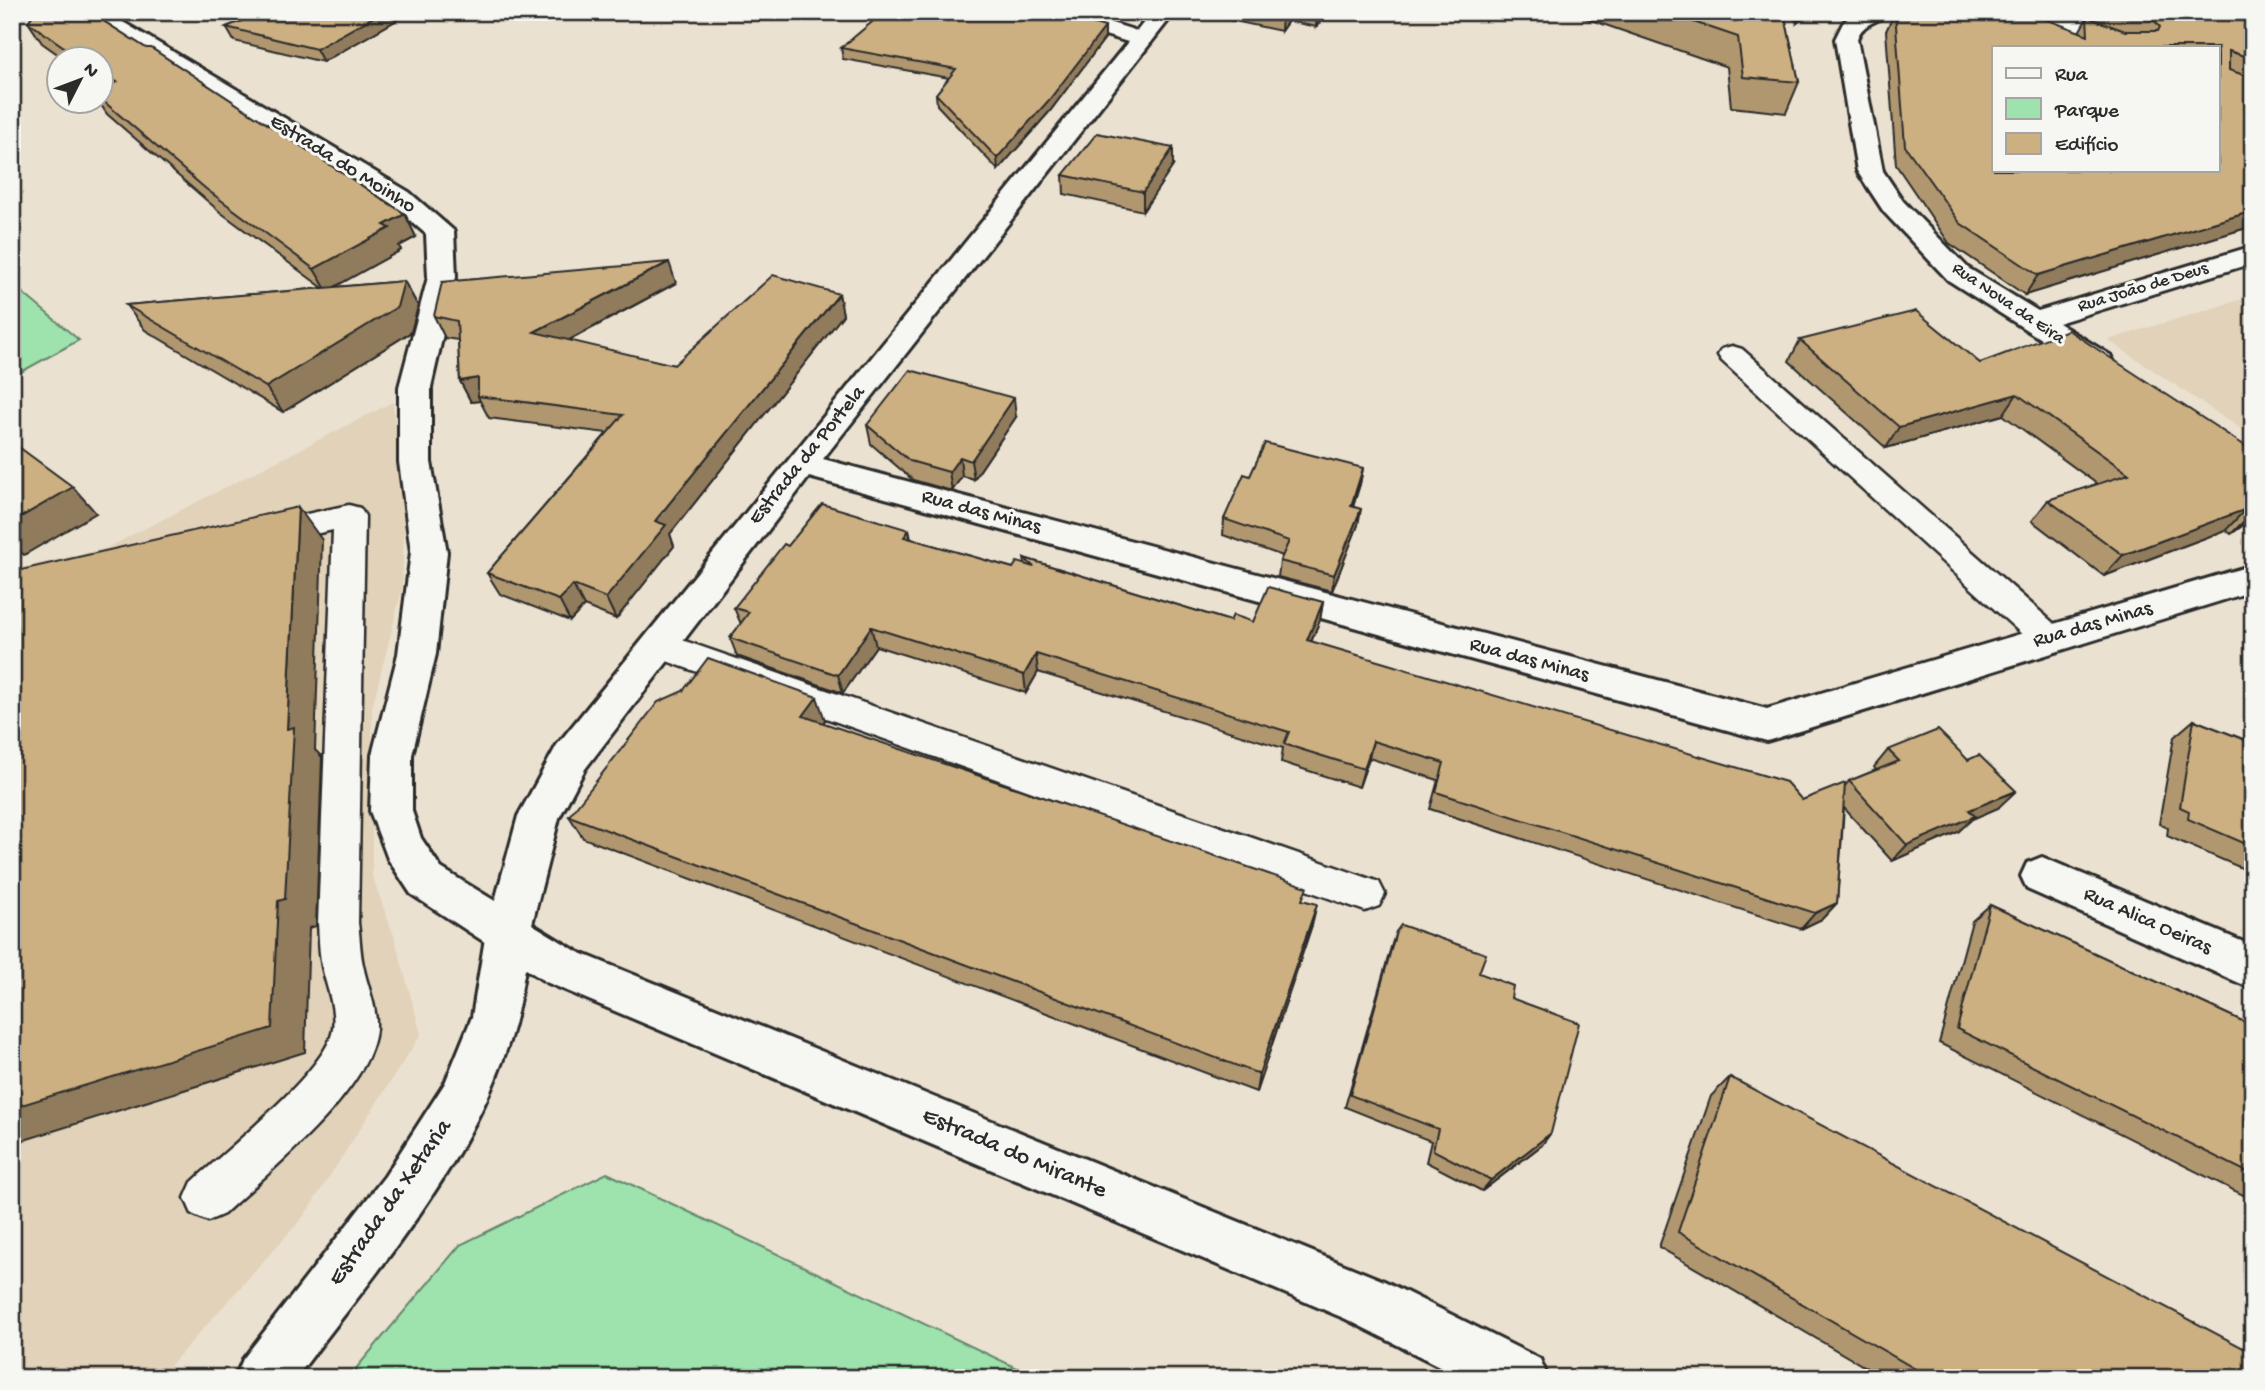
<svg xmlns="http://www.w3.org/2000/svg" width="2265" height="1390" viewBox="0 0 2265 1390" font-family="'Gochi Hand',sans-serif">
<rect width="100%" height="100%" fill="#eae1d0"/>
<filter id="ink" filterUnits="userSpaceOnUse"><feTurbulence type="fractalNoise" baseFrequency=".0143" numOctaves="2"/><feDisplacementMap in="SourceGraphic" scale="14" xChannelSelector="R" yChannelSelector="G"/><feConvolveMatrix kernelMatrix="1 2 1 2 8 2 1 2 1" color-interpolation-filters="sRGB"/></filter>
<g filter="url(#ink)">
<g fill="#e1d2b9">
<path d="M2253,296V437L2108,340Z"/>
<path d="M393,402L404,532L402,589L372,708V876L394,936L421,1034L304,1216L159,1378H12V570L107,548Z"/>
</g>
<g fill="#9ee2ad" stroke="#64866c" stroke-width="2">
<path d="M12,284L79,340L12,377Z"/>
<path d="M607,1173L1038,1378H348L460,1245Z"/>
</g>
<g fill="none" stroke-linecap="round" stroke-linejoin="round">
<defs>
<g id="lane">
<path d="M1732,346L1742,349L2060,629L2065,638L2060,647L2048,651L2036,647L1722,361L1718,355L1722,349Z"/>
<path d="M349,505L360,508L365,516L358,923C360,937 360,952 363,965C367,986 377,1006 376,1028C373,1089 268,1172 224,1214L208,1221L192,1214L185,1198L192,1182C224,1152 328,1069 333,1029C336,1008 326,986 322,966C319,952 319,937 318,923L333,530L265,545L254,542L249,534L254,526L265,523Z"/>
<path d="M659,632L1365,877L1379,882L1385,894L1379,906L1365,911L647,654L642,645L647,636Z"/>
</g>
<g id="street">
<path d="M79,12H106L409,192L454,231L456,277L431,387V462L447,552L436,654L412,755V811L421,838L441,868L495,901L518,816L557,745L1128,42L1046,17L1043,12H1077L1137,31L1152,12H1175L823,459L1767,709L2253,565V591L1767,741L809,477L585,769L559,818L532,924L578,952L1384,1281L1540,1359L1548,1378H1463L1346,1319L546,982L411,894L388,859L370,811L372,755L398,654L411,552L399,462V387L428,277L426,234L391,204L82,17Z"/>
<path d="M1888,12C1878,24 1863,21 1857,39L1883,171L1903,201L1968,268L2038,311L2253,246V263L2058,323L2110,355L2114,362L2110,369L2099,371L2088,369L1948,280L1884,212L1857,171L1835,39L1843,23L1853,13Z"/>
<path d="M2034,12H2065L2143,42L2146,47H2115L2037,17Z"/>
<path d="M2042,857L2253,946V989L2027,889L2021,876L2027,863Z"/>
</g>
<path id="secondary" d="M508,912L524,918C533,939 527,958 523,980C502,1131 385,1259 296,1378H235L243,1359L385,1176L445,1083L472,1017L486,932L492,918Z"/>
</defs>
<use href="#lane" stroke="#2b2b2b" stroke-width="5"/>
<use href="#street" stroke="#2b2b2b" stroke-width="6"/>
<use href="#secondary" stroke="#2b2b2b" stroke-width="6"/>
<use href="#lane" fill="#f6f6f2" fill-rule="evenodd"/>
<use href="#street" fill="#f6f6f2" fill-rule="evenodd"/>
<use href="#secondary" fill="#f6f6f2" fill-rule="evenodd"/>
</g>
<g fill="#b09770" stroke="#2b2b2b" stroke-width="2">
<path d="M35,12H89L146,48H151L405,214L416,237L399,246L401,250L334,287L404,281L418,306L411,332L283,412L145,330L126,305L323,288L220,212L107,114L99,102H102V88L106,87L102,84V60H66L42,43L28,22Z"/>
<path d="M265,12H411L323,62L234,41L226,27Z"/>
<path d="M1206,12H1329L1316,27L1288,21L1281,31L1206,15Z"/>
<path d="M1568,12H1784L1799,82L1786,113L1731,107L1727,67Z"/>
<path d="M1790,12H1811L1797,23Z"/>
<path d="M1895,12L2079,32L2087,18L2076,13V12H2253V226L2025,295L1949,243L1896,165L1886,31Z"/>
<path d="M1105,38L1050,111L998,170L937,105L936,94L949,78L843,59L841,48Z"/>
<path d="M1173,166L1143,211L1064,194L1063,175Z"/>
<path d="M676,283L568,341L674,365L839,294L843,315L670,534L674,546L616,619L584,606L570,621L500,594L487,573L607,433L489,418L480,401L471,402L460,381L458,340L445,338L434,316Z"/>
<path d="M1800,340L1980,363L2253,451V518L2231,534L2226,530L2104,576L2032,521L2048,500L2097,484L2003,415L1886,448L1789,361Z"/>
<path d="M1016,417L974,479L962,476L952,491L913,480L871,444L867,425Z"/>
<path d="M1363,468L1360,484L1353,507L1358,525L1332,591L1278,577L1280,561L1283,556L1223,535L1224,519L1250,476Z"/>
<path d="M909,530L911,539L1013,568L1025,564L1024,558L1230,621L1253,622L1323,602L1320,620L1311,642L1802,800L1845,786L1849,781L1876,770L1874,767L1888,750L1998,808L1972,819L1958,832L1892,861L1844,808L1837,903L1822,919L1801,929L1430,809L1438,780L1369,758L1359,787L1281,762L1283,748L1038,672L1026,693L876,646L843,693L737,656L730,638L741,624L734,608L788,546Z"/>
<path d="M825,720L823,723L1304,901L1312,925L1256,1092L583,838L569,816Z"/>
<path d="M2194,720L2253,743V873L2167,836L2168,828L2159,824L2174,737Z"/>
<path d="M1990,905L2253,1026V1200L1939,1043L1972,921Z"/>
<path d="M1396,932L1479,973L1511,998L1542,1145L1482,1191L1426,1162L1431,1141L1345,1107L1391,947Z"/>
<path d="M1730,1077L2253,1378H1884L1659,1247L1711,1096Z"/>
</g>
<g fill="#907b5b" stroke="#2b2b2b" stroke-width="2">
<path d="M382,12H411L323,62L316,49Z"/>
<path d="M1283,12H1289L1288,21L1281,31L1282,14Z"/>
<path d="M1317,12H1329L1316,27Z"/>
<path d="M1801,12H1811L1797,23Z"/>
<path d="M1105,27V38L1050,111L998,170L997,158Z"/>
<path d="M1173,148V166L1143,211V192Z"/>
<path d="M2253,211V226L2025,295L2038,275Z"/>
<path d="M405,214L416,237L399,246L401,250L327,291L314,269L384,225Z"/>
<path d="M669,262L676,283L543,354L534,332Z"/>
<path d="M404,281L418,306L411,332L283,412L266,387Z"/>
<path d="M839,294L843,315L670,534L674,546L616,619L606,598L655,521Z"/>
<path d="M478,378V396L480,401L471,402L460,381Z"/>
<path d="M2017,394L2003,415L1886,448L1899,427Z"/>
<path d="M1014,398L1016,417L974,479L971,461Z"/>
<path d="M960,457L962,476L952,491L949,472Z"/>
<path d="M1363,468L1360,484L1348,522L1351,506Z"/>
<path d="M73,487L96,513L24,555L12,544V522Z"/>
<path d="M298,507L322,540L315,750L322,757L316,926L309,928L305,1052L12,1144V1108L287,729Z"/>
<path d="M1361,509L1358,525L1332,591L1334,575Z"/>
<path d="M2246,509L2226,530L2104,576L2123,555Z"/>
<path d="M2253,512V518L2231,534Z"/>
<path d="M909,530L912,549L904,537Z"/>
<path d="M573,585L584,606L570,621L559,600Z"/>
<path d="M1323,602L1320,620L1304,659L1307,640Z"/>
<path d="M871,627L876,646L843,693L838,675Z"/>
<path d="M1036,654L1038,672L1026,693L1024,675Z"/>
<path d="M817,697L825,720L812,739L803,716Z"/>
<path d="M1373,741L1369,758L1359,787L1364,769Z"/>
<path d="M2016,791L1998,808L1972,819L1958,832L1892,861L1907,845L1969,810Z"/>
<path d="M1837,903L1822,919L1801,929L1815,913Z"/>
<path d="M1317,904L1312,925L1256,1092L1259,1074Z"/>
<path d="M1551,1133L1542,1145L1482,1191L1491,1180Z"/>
</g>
<g fill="#cdb082" stroke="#2b2b2b" stroke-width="2" fill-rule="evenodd">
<path d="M35,12H89L146,48H151L405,214L384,225L390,228L314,269L206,189L102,100V88L117,82L102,72V60H83L28,22Z"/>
<path d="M265,12H382L316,49L226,27Z"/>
<path d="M884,12H1056L1105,27L1049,100L997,158L936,94L956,69L841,48Z"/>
<path d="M1664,12H1784L1799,82L1743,77L1738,37Z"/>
<path d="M1895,12H2027L2088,35L2087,17L2125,31H2158L2160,27L2155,21L2131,12H2253V59L2229,51V70L2253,78V211L2038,275L1960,223L1905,146ZM1994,47H2218V170H1994Z"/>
<path d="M1097,133L1173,148L1143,192L1063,175Z"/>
<path d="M669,262L534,332L674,365L773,275L839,294L655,521L666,525L606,598L573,585L559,600L487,573L623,415L478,396V378L460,381L457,321L434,316L442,282Z"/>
<path d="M404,281L397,307L266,387L126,305Z"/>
<path d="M1916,311L1980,363L2068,330L2253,451V512L2252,513L2246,509L2123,555L2048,500L2129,474L2017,394L1899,427L1800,340Z"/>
<path d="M910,370L1014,398L971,461L960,457L949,472L910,461L867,425Z"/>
<path d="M12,442L73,487L12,522Z"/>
<path d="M1265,443L1363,468L1351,506L1361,509L1334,575L1280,561L1289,541L1224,519L1244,474L1250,476Z"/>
<path d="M822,504L909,530L904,537L1013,568L1017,562L1034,567L1024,558L1230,621L1233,615L1253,622L1268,587L1323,602L1307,640L1786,782L1802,800L1845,783L1837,903L1815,913L1436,792L1444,763L1373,741L1364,769L1284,744L1289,732L1036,654L1024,675L871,627L838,675L730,638L749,612L734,608L784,544L788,546Z"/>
<path d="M298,507L287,729L294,727L285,899L278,901L272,1028L12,1108V572Z"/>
<path d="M708,658L817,697L803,716L1307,887L1302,900L1317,904L1259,1074L569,816L658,702L683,691Z"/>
<path d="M2194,720L2253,743V847L2188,819L2189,811L2180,807Z"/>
<path d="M1938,730L1968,760L1979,755L2016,791L1969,810L1975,816L1907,845L1849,781L1899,761L1888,750Z"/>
<path d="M1990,905L2253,1026V1175L1957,1029Z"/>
<path d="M1401,925L1486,954L1479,973L1513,986L1511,998L1579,1023L1551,1133L1491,1180L1433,1150L1438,1129L1350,1095L1396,932Z"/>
<path d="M1730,1077L2253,1353V1378H1931L1678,1232Z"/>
</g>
</g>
<g text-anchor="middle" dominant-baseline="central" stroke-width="6" stroke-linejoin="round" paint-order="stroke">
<g font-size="18" fill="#2b2b2b" stroke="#f6f6f2">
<text transform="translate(2143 288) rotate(-17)">Rua João de Deus</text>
<text transform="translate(2008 304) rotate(34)">Rua Nova da Eira</text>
</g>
<g font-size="21" fill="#2b2b2b" stroke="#f6f6f2">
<text transform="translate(342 165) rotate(32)">Estrada do Moinho</text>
<text transform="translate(808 456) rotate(-51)">Estrada da Portela</text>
<text transform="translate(981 513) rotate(15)">Rua das Minas</text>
<text transform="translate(2093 626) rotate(-16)">Rua das Minas</text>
<text transform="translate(1529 661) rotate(15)">Rua das Minas</text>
<text transform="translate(2147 922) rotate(24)">Rua Alica Oeiras</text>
</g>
<g font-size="24" fill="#2b2b2b" stroke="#f6f6f2">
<text transform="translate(1014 1154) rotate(23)">Estrada do Mirante</text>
<text transform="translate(391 1203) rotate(-55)">Estrada da Xetaria</text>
</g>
</g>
<rect width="2265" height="1390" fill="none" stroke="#f6f6f2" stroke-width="42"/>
<rect x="21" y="21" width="2223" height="1348" fill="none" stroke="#2b2b2b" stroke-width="2.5" filter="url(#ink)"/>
<rect x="1992" y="46" width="228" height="126" fill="#f6f6f2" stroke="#a5a5a2" stroke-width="2"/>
<rect x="2006" y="68" width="35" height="10" fill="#f6f6f2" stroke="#a5a5a2" stroke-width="2"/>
<text x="2055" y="80" font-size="21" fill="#2b2b2b">Rua</text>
<rect x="2006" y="98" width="35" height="21" fill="#9ee2ad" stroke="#a5a5a2" stroke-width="2"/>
<text x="2055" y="116" font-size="21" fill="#2b2b2b">Parque</text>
<rect x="2006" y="133" width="35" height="21" fill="#cdb082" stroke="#a5a5a2" stroke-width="2"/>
<text x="2055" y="150" font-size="21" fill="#2b2b2b">Edifício</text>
<g transform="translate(80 80) rotate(48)"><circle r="33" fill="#f6f6f2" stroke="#a5a5a2" stroke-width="2"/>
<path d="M0-5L12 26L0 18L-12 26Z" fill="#2b2b2b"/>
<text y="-10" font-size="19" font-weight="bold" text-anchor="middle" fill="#2b2b2b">N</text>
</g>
</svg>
